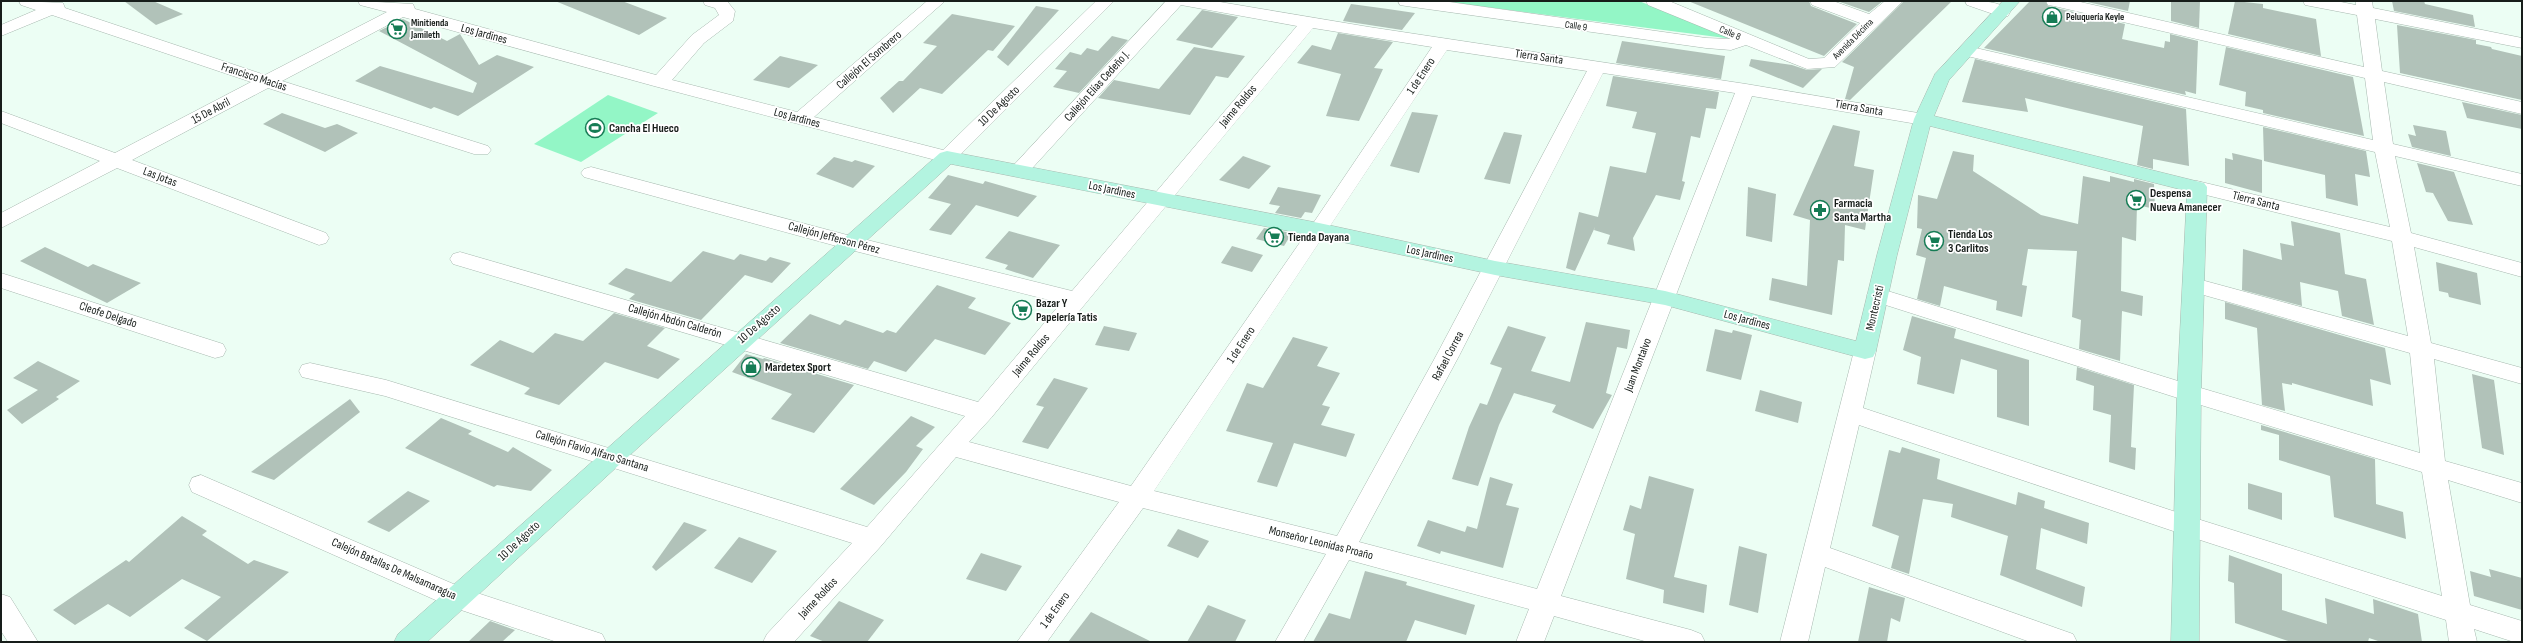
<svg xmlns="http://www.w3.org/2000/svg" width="2523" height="643" viewBox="0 0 2523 643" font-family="'Sofia Sans Condensed',sans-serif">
<rect width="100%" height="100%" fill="#ecfef4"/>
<g fill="#93f6c6">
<path d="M1439,1H1639L1733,39L1440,1Z"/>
<path d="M608,95L658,113L581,162L534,144Z"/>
</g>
<g fill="#b1c2b9">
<path d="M124,1H153L183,14L156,25Z"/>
<path d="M555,1H622L667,18L639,35Z"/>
<path d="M1688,1H1809L1811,6L1857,24L1824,56Z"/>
<path d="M1837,1H1883L1869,12Z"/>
<path d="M1904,1H1952L1850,100L1845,99L1854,67L1842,62Z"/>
<path d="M2030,1H2045L2048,6L2125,24L2122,39L2164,48L2165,41L2170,42V34L2198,41L2196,94L2185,91L2186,95L1984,48Z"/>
<path d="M2083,1H2130L2128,11Z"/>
<path d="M2171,1H2200L2199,28L2171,21Z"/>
<path d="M2235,1L2263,4V8L2316,19L2321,56L2228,34Z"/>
<path d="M2392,1H2424L2425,4L2473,15L2475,27L2394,11Z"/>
<path d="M1351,4L1388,9L1415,13L1402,30L1343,21Z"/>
<path d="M1036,6L1059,10L1008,66L997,57Z"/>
<path d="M1202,10L1238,17L1212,48L1176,40Z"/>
<path d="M952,14L1015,26L993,51L988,50L942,94L920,88L893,113L880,98L899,81H903L937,46L923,43Z"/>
<path d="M403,19L447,41L460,34L479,65L497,55L534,67L458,116L434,107L431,109L355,81L380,66L473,93L477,83L379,31Z"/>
<path d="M2397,25L2476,40V44L2491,47L2492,49L2522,56V100L2400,73Z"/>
<path d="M1338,33L1393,42L1374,68L1383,69L1359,121L1326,116L1341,74L1297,63L1312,45L1331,50Z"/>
<path d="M1112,36L1128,40L1079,93L1053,87L1067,71L1055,69L1070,52L1081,55L1087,48L1098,51Z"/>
<path d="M1622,41L1725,56L1721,79L1616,63Z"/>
<path d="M1194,47L1245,56L1228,78L1216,76L1190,115L1098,98L1114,80L1159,89Z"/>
<path d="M2226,47L2353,77L2364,136L2263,113V110L2245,106L2246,92L2219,85Z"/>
<path d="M780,56L818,65L789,88L753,80Z"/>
<path d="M1751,59L1792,65L1807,70L1822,69L1803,88L1749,66Z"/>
<path d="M1975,59L2186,109L2189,166L2153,159V169L2137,165L2143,126L2025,98L2028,112L1962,102Z"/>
<path d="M1613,76L1719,92L1716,109L1706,108L1700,138L1691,136L1682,181L1685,182L1680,200L1656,195L1633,238L1635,251L1607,244L1610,235L1594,230L1595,227L1575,271L1566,268L1579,212L1598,217L1610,166L1646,173L1656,133L1632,128L1637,112L1606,106Z"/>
<path d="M2462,102L2522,115V129L2467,118Z"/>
<path d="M1412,112L1438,115L1419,173L1390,166Z"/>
<path d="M282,113L325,128L337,124L358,133L325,152L263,124Z"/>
<path d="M1833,125L1860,131L1854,166L1874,170L1865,230L1845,225L1844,261L1838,260L1832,315L1769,300L1772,278L1807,286L1810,220L1793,215Z"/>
<path d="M2413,125L2446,131L2451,156L2412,147L2408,134L2416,136Z"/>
<path d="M2263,127L2366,151L2370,177L2355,174L2358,206L2326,198L2325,175L2264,161Z"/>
<path d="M1504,132L1522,135L1510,184L1484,179Z"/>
<path d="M1953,151L1974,155L1973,171L2041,215L2078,224L2083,176L2110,182V176L2134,182V179L2154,184L2155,209L2137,205L2136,241L2122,237L2121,291L2143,296L2142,316L2122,311L2120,361L2079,349L2081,320L2072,317L2077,251L2028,249L2022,285L2027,286L2022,317L1996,310L1997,301L1944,286L1940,306L1917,299L1926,258L1916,255L1922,229L1917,228L1918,195L1937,199Z"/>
<path d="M2232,153L2262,160V193L2225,183V158L2233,160Z"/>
<path d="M1243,156L1271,166L1249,189L1219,180Z"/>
<path d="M834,157L852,162L855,160L875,166L853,188L816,174Z"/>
<path d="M2417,163L2454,172L2473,225L2448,221L2433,193L2426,192Z"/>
<path d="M948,175L983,184L985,181L1037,196L1018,217L976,205L951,235L929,230L951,204L928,198Z"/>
<path d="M1278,187L1321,195L1312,213L1305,212L1301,218L1275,213L1280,206L1269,204Z"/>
<path d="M1748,187L1776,194L1772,242L1746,236Z"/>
<path d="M2291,221L2340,233L2345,274L2366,279L2374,325L2342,316L2338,291L2300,282L2302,306L2242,290L2243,249L2282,260L2280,243L2294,246Z"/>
<path d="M1264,228L1292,233L1284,246L1256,239Z"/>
<path d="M1009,231L1060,245L1033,278L1005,269L1008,265L985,258Z"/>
<path d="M1232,246L1263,255L1252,272L1221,263Z"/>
<path d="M45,247L88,267L93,264L141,283L107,303L20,261Z"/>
<path d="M703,251L734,260L740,254L766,261L770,257L791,263L772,283L745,275L701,320L629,299L635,294L608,284L626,268L671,282Z"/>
<path d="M2436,262L2477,273L2481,305L2449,297L2448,293L2439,291Z"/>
<path d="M937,285L976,298L968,308L1011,323L985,355L935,339L906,372L874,361L868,369L780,343L810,314L840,325L845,320L883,333L887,330L896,333Z"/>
<path d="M2225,302L2385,348L2391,385L2370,379L2373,406L2292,383V385L2282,383L2285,411L2262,405L2257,328L2225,319Z"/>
<path d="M614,313L665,328L647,346L680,359L658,379L605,362L559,405L524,394L530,388L470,365L500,340L533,353L555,333L583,341Z"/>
<path d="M1912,316L1956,329L1954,338L2029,360V426L1997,417V370L1961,359L1954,394L1917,384L1921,357L1903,350Z"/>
<path d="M1586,322L1630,330L1627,349L1617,347L1606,393L1612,395L1593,429L1552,412L1556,405L1514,393L1499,425L1478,486L1452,479L1469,427L1480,403L1487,405L1502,368L1490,364L1508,326L1546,337L1531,371L1570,382Z"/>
<path d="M1104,326L1137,333L1129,351L1095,345Z"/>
<path d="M1715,329L1732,333L1733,330L1752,335L1741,380L1706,371Z"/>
<path d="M1293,337L1328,347L1317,366L1340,373L1322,405L1330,407L1321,425L1355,434L1346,457L1294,443L1277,487L1257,482L1273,443L1226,431L1247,383L1263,388Z"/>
<path d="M746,354L763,359L764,358L854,385L814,433L771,419L792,394L732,372Z"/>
<path d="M38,361L80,381L56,397L59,399L22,424L7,410L38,390L13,378Z"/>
<path d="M2077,367L2134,385L2131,447L2136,448L2135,470L2109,462L2111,415L2093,410L2094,386L2076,380Z"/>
<path d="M2472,374L2494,380L2504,455L2482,448Z"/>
<path d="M1054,378L1088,388L1048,449L1022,442L1044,407L1036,405Z"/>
<path d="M1760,390L1802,402L1798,423L1755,411Z"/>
<path d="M350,399L360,412L274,480L251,472Z"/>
<path d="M911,416L935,427L916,446L923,449L906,472L874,505L840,489Z"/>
<path d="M441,418L472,431L468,434L508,452L513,447L552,470L531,491L497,485L494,487L405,448Z"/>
<path d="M2261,425L2375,459L2376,504L2403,512L2406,539L2334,517L2330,476L2279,460V435L2261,430Z"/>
<path d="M1902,447L1940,459L1937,479L2016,505L2018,492L2045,501L2044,508L2089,523L2087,544L2041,528L2036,569L2085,587L2082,607L2000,575L2008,536L1951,517L1953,504L1923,499L1909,574L1891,568L1899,536L1872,526L1889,450L1900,453Z"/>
<path d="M1649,476L1694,489L1674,577L1707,585L1704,613L1663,603L1664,590L1626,579L1635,534L1623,530L1630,505L1641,509Z"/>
<path d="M1490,477L1513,484L1506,505L1519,508L1503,568L1441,551L1440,554L1417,546L1428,520L1465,532L1467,526L1477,529Z"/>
<path d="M2248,483L2282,493V520L2248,509Z"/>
<path d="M408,491L430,501L389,532L367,522Z"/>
<path d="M182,516L207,531L202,535L248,564L254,560L289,572L207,641L184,628L221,597L182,579L130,617L108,604L75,625L53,610L126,560L129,562Z"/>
<path d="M684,522L707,530L656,571L652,567Z"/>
<path d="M1178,529L1209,541L1198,558L1167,546Z"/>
<path d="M739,537L777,551L752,583L714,568Z"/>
<path d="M1739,546L1767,554L1758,613L1729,605Z"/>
<path d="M981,553L1022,566L1006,591L966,579Z"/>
<path d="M2229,555L2282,574V610L2327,624L2325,598L2374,614L2373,599L2418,614L2422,642H2381L2357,634L2369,638L2368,642H2291L2235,623L2234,583L2228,581Z"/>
<path d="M2489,569L2522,578V610L2474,596L2470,571L2491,577Z"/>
<path d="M1365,571L1407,582L1406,585L1475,605L1466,635L1415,620L1406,642H1313L1329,613L1350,619Z"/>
<path d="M1869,587L1905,598L1900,622L1891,618L1887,642H1858Z"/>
<path d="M839,601L884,620L867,642H825L810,636Z"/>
<path d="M1208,605L1246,620L1235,642H1187Z"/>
<path d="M1091,612L1152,642H1068Z"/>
<path d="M490,621L515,630L502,642H468Z"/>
</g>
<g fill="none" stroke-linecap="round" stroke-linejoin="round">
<defs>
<g id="street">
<path d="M19,1L63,3L65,8L265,75L387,12L360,5L358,1L413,4L415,9L656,75L692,35L719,15L715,8L705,5L703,1H727L735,11L733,21L704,43L672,80L797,112L927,1H945L814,117L943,150L1096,1H1114L954,161L947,163L654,86L403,17L282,81L488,146L491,150L488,154H474L268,88L132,160L326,233L329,238L326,243L319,245L117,168L1,228V213L100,161L1,123V111L115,153L251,82L52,15L1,36V25L36,10L21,5Z"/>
<path d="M1166,1H1214L1369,27L1746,84L1930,115L1932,119L1930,123L1923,125L1752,96L1561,596L1691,630L1701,634L1705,642H1648L1554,616L1544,642H1516L1529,609L1349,560L1303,642H1275L1326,554L1143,508L1047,642H1017L1119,502L956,457L881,546L794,642H763L767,634L852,543L385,396L302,377L299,371L302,365L310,363L386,380L867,527L965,416L453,264L450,259L453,254L460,252L978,402L1061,303L851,250L584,177L581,173L584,169L591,167L851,236L1072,291L1297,26L1181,5L1026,175H1012L1009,171L1012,167ZM1313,28L1432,47L1312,225L1131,486L969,442L991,418ZM1447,50L1587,71L1436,356L1337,536L1154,491ZM1603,73L1735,93L1537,589L1359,542L1459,356Z"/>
<path d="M1398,1H1442L1706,38L1731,39L1648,5L1646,1H1669L1809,59L1824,58L1860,23L1812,5L1810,1H1833L1869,14L1885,1H1903L1835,67L1807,69L1746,45L1731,50L1706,48L1406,6L1400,5Z"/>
<path d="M1965,1C1978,1 2001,0 2010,12L2008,16L2002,17L1967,5Z"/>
<path d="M2046,1H2076L2364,67L2357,15L2305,5L2303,1H2336L2356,5V1H2372L2373,8L2522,38V48L2375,19L2382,71L2522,102V114L2384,82L2393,144L2522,174V186L2395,156L2411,233L2522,263V277L2414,247L2431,343L2522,368V384L2434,359L2445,461L2522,483V503L2448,480L2470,605L2522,621V642H2514L2474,629L2477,642H2449L2446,620L2188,536L1859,425L1830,548L2073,634L2077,642H2030L1825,567L1808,642H1780L1854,351L1857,345L1865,343L1873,345L1876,351L1863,408L2188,516L2442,596L2422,472L2181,399L1870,300L1867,295L1870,290L1878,288L2194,386L2420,453L2410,353L2186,290L2183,285L2186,280L2194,278L2408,336L2392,241L2190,191L2187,187L2190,183L2197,181L2390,227L2375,152L1967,56L1961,55L1958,51L1961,47L1967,46L2373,140L2365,78L2054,6L2048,5Z"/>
<path d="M1,273L223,344L226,350L223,356L215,358L1,288Z"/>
<path d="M201,475L465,589L602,634L606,642H557L449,606L192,492L189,485L192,478Z"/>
<path d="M1,594L10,597L38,642H8L1,631Z"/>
</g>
<path id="secondary" d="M2003,1H2020L1949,80L1934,116L2204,183L2207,187L2201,393L2199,642H2171L2177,393L2187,191L1930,126L1897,255L1876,351L1873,357L1865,359L1665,305L1495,275L1319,237L951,164L620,464L427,642H394L398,634L940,153L947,151L1319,223L1495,261L1665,291L1856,341L1877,255L1914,119L1935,74Z"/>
</defs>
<use href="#street" stroke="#a7b8af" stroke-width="1"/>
<use href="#secondary" stroke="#a7b8af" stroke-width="1"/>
<use href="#street" fill="#fff" fill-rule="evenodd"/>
<use href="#secondary" fill="#b3f4e0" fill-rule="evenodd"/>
</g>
<defs>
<symbol id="shop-ring" viewBox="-11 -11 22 22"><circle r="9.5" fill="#fff" stroke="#167c55" stroke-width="1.5"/><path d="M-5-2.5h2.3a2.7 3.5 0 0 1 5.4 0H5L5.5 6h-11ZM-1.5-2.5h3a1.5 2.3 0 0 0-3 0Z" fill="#167c55"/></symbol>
<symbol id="supermarket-ring" viewBox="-11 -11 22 22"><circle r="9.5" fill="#fff" stroke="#167c55" stroke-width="1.5"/><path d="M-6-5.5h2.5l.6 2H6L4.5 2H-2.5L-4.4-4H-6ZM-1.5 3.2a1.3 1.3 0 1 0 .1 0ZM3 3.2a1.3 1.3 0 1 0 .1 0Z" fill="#167c55"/></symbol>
<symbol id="stadium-ring" viewBox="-11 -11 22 22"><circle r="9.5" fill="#fff" stroke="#167c55" stroke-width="1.5"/><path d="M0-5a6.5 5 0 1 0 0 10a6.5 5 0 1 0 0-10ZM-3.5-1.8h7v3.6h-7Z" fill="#167c55"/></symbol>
<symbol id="pharmacy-ring" viewBox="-11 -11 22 22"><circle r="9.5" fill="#fff" stroke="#167c55" stroke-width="1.5"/><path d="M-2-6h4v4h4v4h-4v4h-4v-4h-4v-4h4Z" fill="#167c55"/></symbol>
</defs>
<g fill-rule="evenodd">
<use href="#shop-ring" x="2041" y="6" width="22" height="22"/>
<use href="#supermarket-ring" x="386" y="18" width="22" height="22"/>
<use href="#stadium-ring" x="584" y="117" width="22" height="22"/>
<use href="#supermarket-ring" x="2125" y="189" width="22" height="22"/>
<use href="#pharmacy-ring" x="1809" y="199" width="22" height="22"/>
<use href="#supermarket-ring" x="1263" y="226" width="22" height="22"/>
<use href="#supermarket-ring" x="1923" y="230" width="22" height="22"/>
<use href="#supermarket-ring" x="1011" y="299" width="22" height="22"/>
<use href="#shop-ring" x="740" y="356" width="22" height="22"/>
</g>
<g text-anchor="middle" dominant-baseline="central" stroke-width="3.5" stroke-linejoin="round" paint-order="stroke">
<g font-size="10" font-weight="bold" fill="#171d1a" stroke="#fff" text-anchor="start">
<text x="2066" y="17">Peluquería Keyle</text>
<text x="411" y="23">Minitienda<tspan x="411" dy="12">Jamileth</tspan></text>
</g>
<g font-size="10" fill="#171d1a" stroke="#fff">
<text transform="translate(1576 26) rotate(8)">Calle 9</text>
<text transform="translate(1730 33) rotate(23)">Calle 8</text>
<text transform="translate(1853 39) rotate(-45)">Avenida Décima</text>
</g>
<g font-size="12" fill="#171d1a" stroke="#fff">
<text transform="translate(484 34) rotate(15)">Los Jardines</text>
<text transform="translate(1539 57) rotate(8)">Tierra Santa</text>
<text transform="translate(869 60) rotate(-41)">Callejón El Sombrero</text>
<text transform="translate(1421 76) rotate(-56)">1 de Enero</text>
<text transform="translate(254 77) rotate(18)">Francisco Macías</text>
<text transform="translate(1097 86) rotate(-48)">Callejón Elías Cedeño J.</text>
<text transform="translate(999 106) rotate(-44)">10 De Agosto</text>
<text transform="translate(1238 106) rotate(-50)">Jaime Roldos</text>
<text transform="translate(1859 108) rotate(10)">Tierra Santa</text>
<text transform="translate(211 111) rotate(-28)">15 De Abril</text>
<text transform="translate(797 118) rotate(15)">Los Jardines</text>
<text transform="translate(160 177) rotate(21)">Las Jotas</text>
<text transform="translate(1112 190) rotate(12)">Los Jardines</text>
<text transform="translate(2256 201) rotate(14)">Tierra Santa</text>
<text transform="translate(834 238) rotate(15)">Callejón Jefferson Pérez</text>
<text transform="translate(1430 254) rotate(12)">Los Jardines</text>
<text transform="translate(1875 308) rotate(-77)">Montecristi</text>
<text transform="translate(108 315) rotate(18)">Cleofe Delgado</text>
<text transform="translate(1747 320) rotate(15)">Los Jardines</text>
<text transform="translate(675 321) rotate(16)">Callejón Abdón Calderón</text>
<text transform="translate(759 324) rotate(-41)">10 De Agosto</text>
<text transform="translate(1241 345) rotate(-56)">1 de Enero</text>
<text transform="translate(1031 355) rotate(-50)">Jaime Roldos</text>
<text transform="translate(1448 356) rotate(-62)">Rafael Correa</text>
<text transform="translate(1638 365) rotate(-69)">Juan Montalvo</text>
<text transform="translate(592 451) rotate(17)">Callejón Flavio Alfaro Santana</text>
<text transform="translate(519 541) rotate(-43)">10 De Agosto</text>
<text transform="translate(1321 543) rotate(14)">Monseñor Leonidas Proaño</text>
<text transform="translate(394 569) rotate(24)">Calejón Batallas De Malsamaragua</text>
<text transform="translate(818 598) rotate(-47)">Jaime Roldos</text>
<text transform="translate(1055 610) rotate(-54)">1 de Enero</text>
</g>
<g font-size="12" font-weight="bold" fill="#171d1a" stroke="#fff" text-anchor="start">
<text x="609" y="128">Cancha El Hueco</text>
<text x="2150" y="193">Despensa<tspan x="2150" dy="14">Nueva Amanecer</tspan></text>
<text x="1834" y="203">Farmacia<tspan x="1834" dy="14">Santa Martha</tspan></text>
<text x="1948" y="234">Tienda Los<tspan x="1948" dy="14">3 Carlitos</tspan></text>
<text x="1288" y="237">Tienda Dayana</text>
<text x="1036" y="303">Bazar Y<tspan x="1036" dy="14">Papelería Tatis</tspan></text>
<text x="765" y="367">Mardetex Sport</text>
</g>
</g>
<rect width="2523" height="643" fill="none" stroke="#171d1a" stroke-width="4"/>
</svg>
